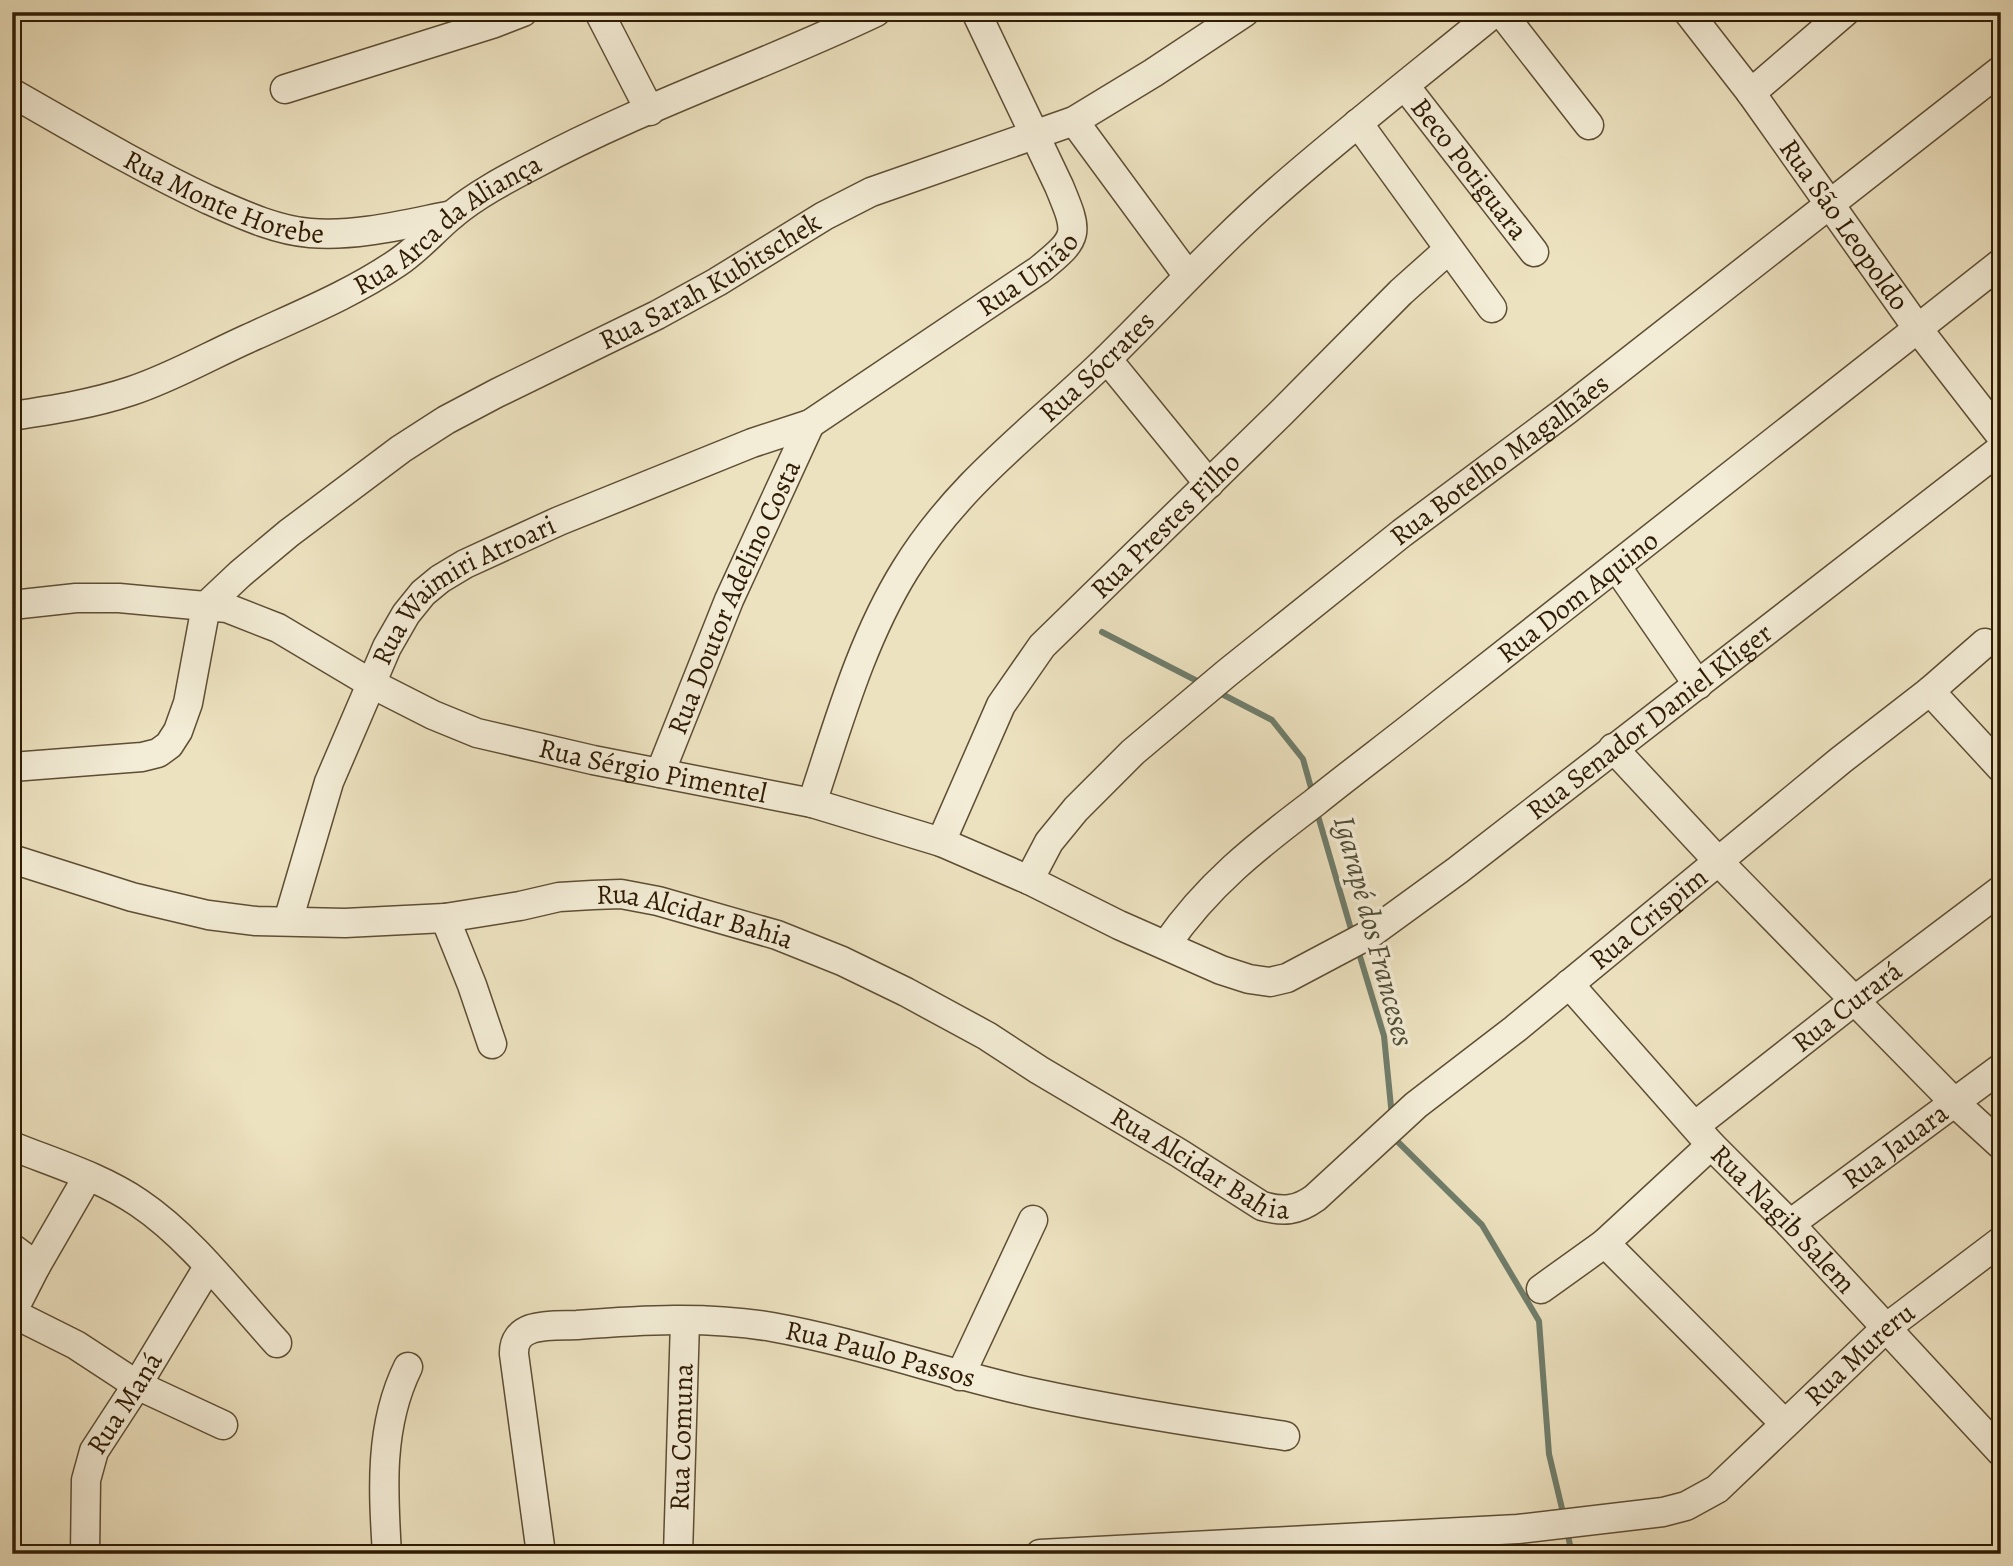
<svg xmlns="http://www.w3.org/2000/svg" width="2013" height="1566" viewBox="0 0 2013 1566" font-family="Alegreya,serif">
<rect width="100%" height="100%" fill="#ede2c0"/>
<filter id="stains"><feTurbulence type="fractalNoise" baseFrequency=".00286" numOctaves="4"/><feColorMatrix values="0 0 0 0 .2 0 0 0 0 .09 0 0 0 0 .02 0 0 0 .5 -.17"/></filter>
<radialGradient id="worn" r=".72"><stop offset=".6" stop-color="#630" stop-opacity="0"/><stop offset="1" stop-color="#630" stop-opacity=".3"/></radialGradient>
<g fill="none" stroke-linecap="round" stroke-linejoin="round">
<g stroke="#6f7d6b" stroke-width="6">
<path d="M1102,632L1203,684"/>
<path d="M1216,691L1272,720L1303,759L1313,795"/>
<path d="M1316,809L1353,936"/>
<path d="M1358,950L1384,1036L1392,1117"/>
<path d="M1394,1135V1138L1482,1225L1539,1321L1549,1454L1564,1517"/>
<path d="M1567,1531L1572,1554"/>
</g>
<defs>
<g id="minor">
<path d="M599,12L650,111"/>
<path d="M1501,12L1589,125"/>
<path id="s1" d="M1688,12L1751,93L1918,329L2001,436"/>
<path id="s2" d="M1405,86L1534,252"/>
<path d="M285,89L492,24L523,12"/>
<path id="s3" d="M12,93C77,130 141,168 209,200C241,214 275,230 310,233C357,237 406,224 452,215"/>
<path d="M1751,93L1845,12"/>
<path d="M1074,121L1188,276"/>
<path d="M1358,123L1492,308"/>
<path d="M1107,359L1209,484"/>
<path id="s4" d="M12,416C52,410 92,404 131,391C174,377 214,353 256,335C304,313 353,293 397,263C418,249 433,231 452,215C476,195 506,179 533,165C643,106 763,66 876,12"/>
<path d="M1616,566L1698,685"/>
<path id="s5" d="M12,605L76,598H119L227,608L278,628L372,684L433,715L477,733L593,760L812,803L941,842L1029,880L1119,925L1221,970L1249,979L1270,982L1287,978L1370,934L1458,870L2001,449"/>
<path d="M1930,691L2001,768"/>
<path d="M1613,748L1718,861L1955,1103L2001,1145"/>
<path id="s6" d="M12,767L142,757L158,753L169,745L178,731L188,703L206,606L240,574L289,533L401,449L446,420L497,393L657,315L717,282L824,216L871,192L1074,121L1153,73L1245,12"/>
<path id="s7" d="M660,773L729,600L810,424"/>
<path id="s8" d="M812,803C838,725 861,641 905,570C959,482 1036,428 1108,358C1165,302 1219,242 1280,189C1350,128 1423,71 1495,12"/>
<path id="s9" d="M941,842L1001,705L1042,646L1281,413L1401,292L1448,250"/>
<path id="s10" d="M12,859L132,897L208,915L256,921L345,923L445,918L520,906L559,897L593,895L621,894L658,901L777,935L842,961L906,992L987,1036L1039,1070L1179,1153L1262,1206C1283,1212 1297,1211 1315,1198L1416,1105L1515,1029L1841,760L1930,691L1985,643"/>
<path id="s11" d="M1029,880L1049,842L1076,809L1133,752L1227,673L1402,533L1567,410L2001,70"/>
<path d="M445,918L472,985L492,1044"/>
<path id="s12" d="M288,921L329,782L387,647L406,614L423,593L440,579L465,564L559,521L752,443L810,424L1039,270C1080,237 1079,234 1059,186L976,12"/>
<path id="s13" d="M1166,945C1207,885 1257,846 1314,803C1355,770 1397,739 1438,706C1626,559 1814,412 2001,263"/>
<path id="s14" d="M1569,984L1711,1145L1790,1224L2001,1452"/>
<path id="s15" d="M1696,1125L1855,1000L2001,890"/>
<path d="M12,1146C54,1163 101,1177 139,1203C191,1238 235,1297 277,1343"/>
<path d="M88,1176L36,1266L12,1313L76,1345L137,1385L223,1425"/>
<path id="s16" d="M1790,1224L2001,1068"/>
<path d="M1605,1243L1784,1423"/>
<path d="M12,1248L36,1266"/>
<path d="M1541,1289L1605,1243L1711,1145"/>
<path d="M960,1376L1033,1220"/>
<path id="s17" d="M85,1554L86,1480L94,1451L137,1385L208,1267"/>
<path d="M387,1554C383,1490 379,1426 408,1367"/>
<path id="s18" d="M541,1554L514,1354C513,1321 553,1326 577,1325C641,1320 708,1316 772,1327C861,1343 946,1374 1034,1393C1117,1411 1201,1423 1285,1436"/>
<path id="s19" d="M678,1554L685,1321"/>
<path id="s20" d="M1040,1554L1518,1529L1663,1512L1686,1506L1717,1489L1886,1328L2001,1241"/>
</g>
</defs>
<use href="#minor" stroke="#5e4e33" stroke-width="31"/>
<use href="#minor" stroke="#f3ecd6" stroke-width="28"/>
</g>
<g text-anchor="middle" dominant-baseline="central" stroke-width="7" stroke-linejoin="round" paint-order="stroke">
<g font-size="28" fill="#2f1c04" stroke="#f3ecd6">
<text stroke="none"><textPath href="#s2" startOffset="105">Beco Potiguara</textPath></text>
<text stroke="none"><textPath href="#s3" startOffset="238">Rua Monte Horebe</textPath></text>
<text stroke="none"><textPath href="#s4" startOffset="481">Rua Arca da Aliança</textPath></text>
<text stroke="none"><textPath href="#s1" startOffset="264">Rua São Leopoldo</textPath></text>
<text stroke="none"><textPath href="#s12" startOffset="1045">Rua União</textPath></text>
<text stroke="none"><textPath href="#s6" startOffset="908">Rua Sarah Kubitschek</textPath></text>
<text stroke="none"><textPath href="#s8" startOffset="532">Rua Sócrates</textPath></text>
<text stroke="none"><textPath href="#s11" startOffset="635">Rua Botelho Magalhães</textPath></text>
<text stroke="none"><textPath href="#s9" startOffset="394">Rua Prestes Filho</textPath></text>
<text stroke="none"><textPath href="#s12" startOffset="390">Rua Waimiri Atroari</textPath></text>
<text stroke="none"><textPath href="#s13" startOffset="541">Rua Dom Aquino</textPath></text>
<text stroke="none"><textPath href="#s7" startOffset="191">Rua Doutor Adelino Costa</textPath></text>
<text stroke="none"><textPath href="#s5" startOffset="1794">Rua Senador Daniel Kliger</textPath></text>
<text stroke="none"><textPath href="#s5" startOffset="676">Rua Sérgio Pimentel</textPath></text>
<text stroke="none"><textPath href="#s10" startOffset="1829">Rua Crispim</textPath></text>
<text stroke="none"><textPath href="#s10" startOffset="696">Rua Alcidar Bahia</textPath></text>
<text stroke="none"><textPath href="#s15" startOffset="192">Rua Curará</textPath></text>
<text stroke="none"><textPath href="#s16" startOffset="131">Rua Jauara</textPath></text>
<text stroke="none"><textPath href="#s10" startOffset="1264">Rua Alcidar Bahia</textPath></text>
<text stroke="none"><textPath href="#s14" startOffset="318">Rua Nagib Salem</textPath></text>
<text stroke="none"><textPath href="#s18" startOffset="588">Rua Paulo Passos</textPath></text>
<text stroke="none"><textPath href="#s20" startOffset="880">Rua Mureru</textPath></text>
<text stroke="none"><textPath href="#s17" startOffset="161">Rua Maná</textPath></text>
<text stroke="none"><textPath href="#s19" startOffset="117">Rua Comuna</textPath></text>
</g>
<g font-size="30" font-style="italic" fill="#4f4d37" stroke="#f3ecd6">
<text transform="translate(1374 931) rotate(75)">Igarapé dos Franceses</text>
</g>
</g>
<rect width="2013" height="1566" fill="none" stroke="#ede2c0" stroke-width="42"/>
<rect x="14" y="14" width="1985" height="1538" fill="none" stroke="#2f1c04" stroke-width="3.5"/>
<rect x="21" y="21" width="1971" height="1524" fill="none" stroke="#2f1c04" stroke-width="2"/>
<rect width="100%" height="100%" filter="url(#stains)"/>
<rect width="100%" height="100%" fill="url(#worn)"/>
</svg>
